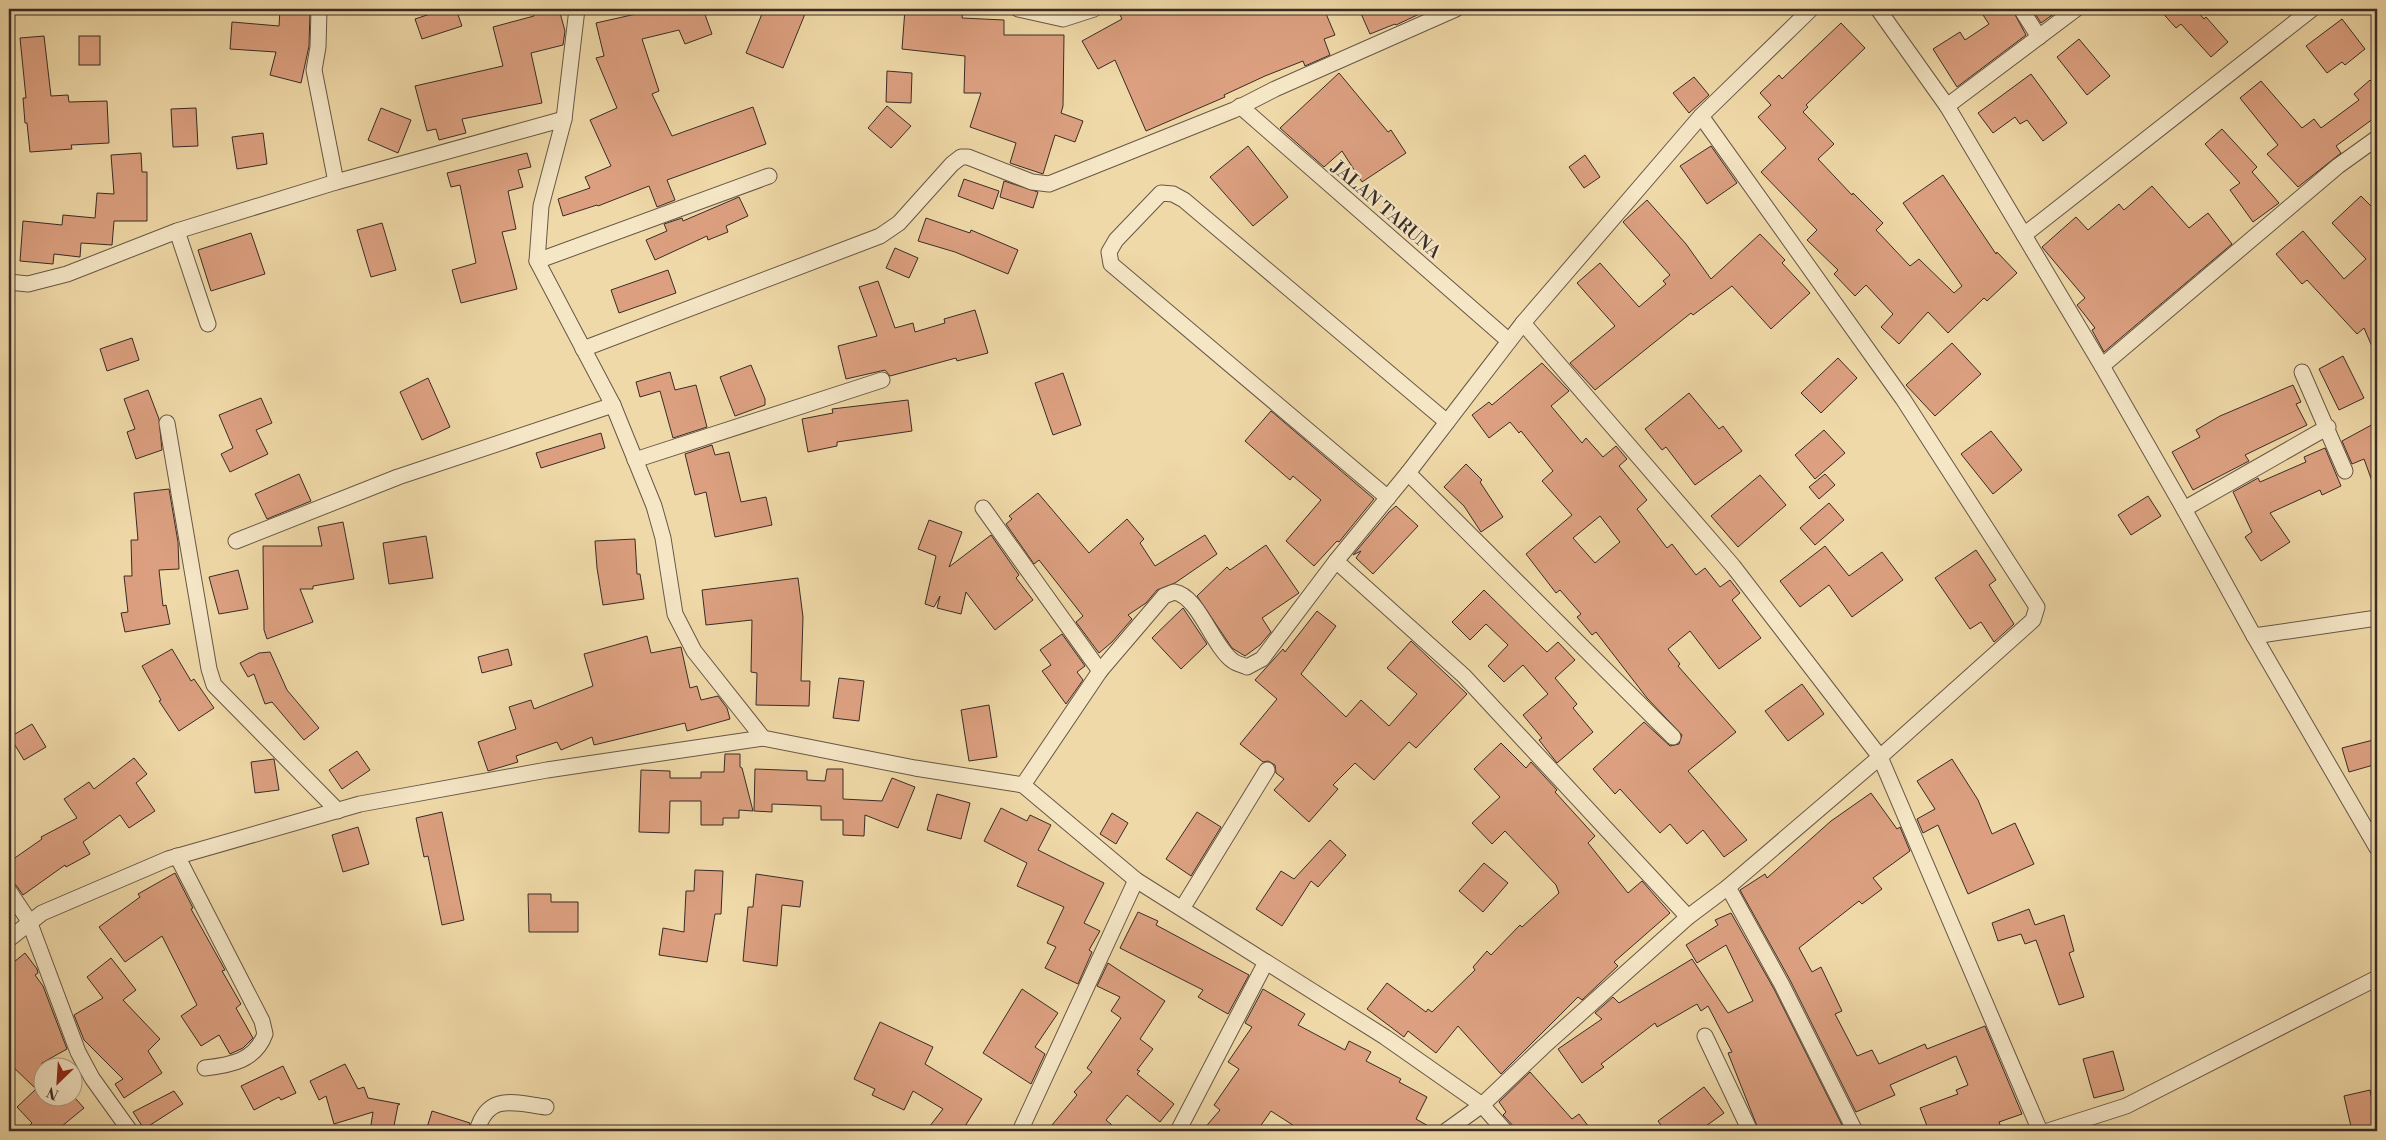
<svg xmlns="http://www.w3.org/2000/svg" width="2386" height="1140" viewBox="0 0 2386 1140" font-family="'Libre Bodoni',serif">
<rect width="100%" height="100%" fill="#f0d9a8"/>
<filter id="stains"><feTurbulence type="fractalNoise" baseFrequency=".004" numOctaves="4"/><feColorMatrix values="0 0 0 0 .2 0 0 0 0 .09 0 0 0 0 .02 0 0 0 .5 -.17"/></filter>
<radialGradient id="worn" r=".72"><stop offset=".6" stop-color="#630" stop-opacity="0"/><stop offset="1" stop-color="#630" stop-opacity=".3"/></radialGradient>
<g fill="#dca080" stroke="#392c26" fill-rule="evenodd">
<path d="M445,9H456L462,26L422,39L415,19Z"/>
<path d="M533,9H559L565,31L563,45L531,53L542,103L462,119L466,133L439,140L436,129L427,131L415,86L503,66L493,27L534,16Z"/>
<path d="M658,9H703L712,34L685,44L679,30L642,39L659,91L652,94L672,136L753,107L766,144L667,180L675,200L657,207L649,186L598,206L597,205L563,216L558,199L590,188L585,177L611,166L590,120L617,108L596,58L604,56L596,23Z"/>
<path d="M764,9H807L783,68L746,53Z"/>
<path d="M905,9H963L962,18L1004,20V35H1064L1063,106L1061,113L1083,121L1075,142L1055,135L1043,174L1010,163L1016,143L970,127L981,93H964L965,56L902,49Z"/>
<path d="M1130,9H1324L1335,35L1324,39L1330,55L1305,66L1303,61L1265,76L1224,95L1225,97L1146,131L1115,60L1098,69L1082,41L1122,19L1119,13Z"/>
<path d="M1359,9H1430L1396,25L1395,24L1370,34Z"/>
<path d="M1979,9H2012L2026,35L1957,87L1933,49L1960,32L1965,40L1989,24Z"/>
<path d="M2032,9H2061L2041,23Z"/>
<path d="M2159,9H2199L2197,11L2204,19L2206,17L2228,42L2211,57L2181,24L2176,28Z"/>
<path d="M280,10L310,11L309,46L301,83L270,75L276,52L230,49L232,22L279,26Z"/>
<path d="M2342,19L2365,49L2345,65L2342,62L2327,73L2306,46Z"/>
<path d="M1841,23L1865,48L1806,105L1808,107L1803,112L1834,144L1818,159L1852,195L1853,193L1883,223L1876,230L1910,266L1919,259L1954,293L1962,286L1903,203L1943,175L1996,254L1997,252L2017,273L1987,301L1984,298L1948,333L1928,312L1899,344L1881,327L1893,314L1866,285L1855,296L1834,274L1838,270L1807,240L1817,230L1761,172L1786,148L1758,117L1771,105L1760,93L1779,75L1782,79Z"/>
<path d="M44,36L51,96L68,95L69,102L107,101L109,143L71,145L72,149L30,152L27,123H25L23,98H26L20,38Z"/>
<rect x="79" y="36" width="21" height="29"/>
<path d="M2079,39L2110,76L2087,95L2057,57Z"/>
<path d="M887,71L912,73L911,103L886,102Z"/>
<path d="M1339,73L1388,132L1391,130L1406,153L1362,182L1342,151L1324,167L1280,128Z"/>
<path d="M2031,74L2067,123L2043,141L2027,120L2020,124L2015,117L1993,133L1978,113Z"/>
<path d="M1694,77L1709,95L1689,113L1673,93Z"/>
<path d="M2370,80L2377,88V116L2336,146L2341,153L2298,187L2267,154L2278,145L2240,98L2261,81L2302,128L2314,119L2321,128L2359,100L2354,94Z"/>
<path d="M887,106L911,126L891,148L868,128Z"/>
<path d="M196,108L198,146L173,147L171,109Z"/>
<path d="M381,108L411,120L398,153L368,140Z"/>
<path d="M2222,129L2257,167L2252,172L2279,203L2253,222L2230,190L2240,183L2205,144Z"/>
<path d="M263,133L267,164L237,169L232,137Z"/>
<path d="M1248,146L1288,197L1253,226L1210,177Z"/>
<path d="M1711,146L1737,183L1707,204L1680,166Z"/>
<path d="M141,153L142,172H147V221H114L112,245L81,243L80,257L54,254L53,264L20,261L23,221L62,225L63,215L95,218L97,193L114,194L111,155Z"/>
<path d="M527,153L531,167L518,170L523,187L508,191L516,229L502,232L517,289L461,303L452,270L476,263L460,185L451,187L447,173Z"/>
<path d="M1585,155L1600,177L1584,188L1569,167Z"/>
<path d="M964,179L999,191L993,209L958,196Z"/>
<path d="M1004,181L1038,192L1033,208L1000,197Z"/>
<path d="M2152,186L2189,228L2208,213L2232,244L2104,352L2092,330L2095,328L2077,305L2085,298L2042,247L2076,217L2088,230L2119,204L2124,210Z"/>
<path d="M2361,196L2377,212V358L2364,328L2357,334L2307,280L2302,284L2276,254L2303,231L2344,279L2366,259L2332,223Z"/>
<path d="M739,197L748,216L726,226L728,232L708,240L707,236L655,260L646,240L667,231L664,224L682,218L683,221Z"/>
<path d="M1647,200L1686,244L1711,279L1760,234L1785,260L1782,263L1810,293L1771,329L1732,286L1693,315L1691,313L1595,390L1570,363L1615,326L1577,283L1600,263L1639,307L1666,284L1663,281L1670,275L1623,222Z"/>
<path d="M926,218L970,233L971,230L1018,250L1008,274L955,252L918,241Z"/>
<path d="M382,223L396,270L371,277L357,230Z"/>
<path d="M251,233L265,274L211,291L198,250Z"/>
<path d="M895,248L918,258L909,278L886,268Z"/>
<path d="M668,270L676,293L619,313L611,290Z"/>
<path d="M878,281L895,328L913,323L915,332L945,323L944,319L975,310L988,353L957,361L956,358L890,376L885,370L846,379L838,346L877,336L859,287Z"/>
<path d="M132,338L139,360L107,371L100,349Z"/>
<path d="M1952,343L1981,374L1935,416L1906,385Z"/>
<path d="M2343,356L2364,398L2339,410L2319,369Z"/>
<path d="M1838,358L1857,378L1821,413L1801,393Z"/>
<path d="M1542,363L1569,391L1551,406L1582,443L1586,438L1603,457L1616,446L1627,459L1619,466L1647,500L1637,509L1667,548L1672,544L1696,575L1705,568L1720,587L1730,580L1740,593L1732,600L1761,638L1719,669L1690,631L1668,649L1680,664L1678,666L1736,732L1688,771L1747,840L1724,857L1703,830L1687,844L1670,824L1660,833L1620,789L1615,794L1593,769L1644,722L1670,746L1679,744L1682,735L1647,698L1596,632L1592,635L1577,617L1581,614L1560,590L1556,593L1526,554L1572,515L1542,481L1553,471L1521,431L1519,433L1510,422L1489,438L1472,415L1489,402L1492,405ZM1600,516L1620,542L1595,563L1573,538Z"/>
<path d="M751,365L765,399V405L735,416L720,377Z"/>
<path d="M670,372L675,390L696,385L707,427L673,438L660,391L640,397L636,382Z"/>
<path d="M1063,373L1081,425L1053,435L1035,383Z"/>
<path d="M428,378L450,427L422,440L400,392Z"/>
<path d="M2293,385L2301,402L2296,404L2307,425L2245,455L2249,461L2193,490L2172,452L2200,437L2196,430L2220,416Z"/>
<path d="M148,390L159,419L162,450L136,459L127,432L135,429L124,399Z"/>
<path d="M1689,393L1719,429L1723,426L1742,451L1695,485L1666,447L1662,450L1645,429Z"/>
<path d="M261,398L272,423L256,430L268,454L230,472L221,454L233,448L219,415Z"/>
<path d="M908,400L912,431L837,442V446L808,452L802,419L833,413L832,409Z"/>
<path d="M1271,411L1374,499L1339,542L1337,541L1314,566L1286,541L1321,500L1293,476L1290,480L1245,441Z"/>
<path d="M2377,422V492H2376L2364,459L2352,464L2342,441Z"/>
<path d="M1824,430L1845,453L1815,479L1795,455Z"/>
<path d="M1991,431L2022,470L1993,494L1961,454Z"/>
<path d="M601,433L605,448L541,468L536,453Z"/>
<path d="M712,445L715,455L729,452L741,502L766,497L772,525L715,537L706,492L695,495L685,454Z"/>
<path d="M2325,448L2341,486L2322,495L2320,490L2270,513L2290,542L2261,561L2245,537L2252,532L2233,492L2258,478L2260,482L2306,462L2304,457Z"/>
<path d="M1466,464L1482,480L1480,482L1503,517L1481,532L1464,506L1444,487Z"/>
<path d="M299,474L311,501L267,519L255,494Z"/>
<path d="M1825,474L1835,485L1819,499L1809,487Z"/>
<path d="M1760,475L1786,505L1738,547L1711,516Z"/>
<path d="M169,489L178,542L179,569L159,570L163,606L166,605L170,624L125,632L121,613L128,612L124,576H132L131,540H138L134,493Z"/>
<path d="M1038,493L1089,553L1127,519L1144,539L1140,543L1155,566L1205,535L1217,554L1175,583L1157,590L1146,603L1128,615L1132,619L1112,642L1099,653L1076,622L1083,616L1039,560L1034,564L1006,524L1012,519L1009,516Z"/>
<path d="M2148,496L2161,516L2131,535L2118,515Z"/>
<path d="M1829,503L1844,520L1815,545L1800,528Z"/>
<path d="M1396,506L1418,526L1373,574L1356,558L1361,551L1353,555L1389,512Z"/>
<path d="M929,520L962,532L949,567L991,535L1019,575L1016,578L1033,600L995,630L966,592L961,614L937,608L940,596L934,607L925,604L936,556L918,549Z"/>
<path d="M343,522L354,579L313,586V589H300L313,622L267,639L264,630L263,546H322L318,527Z"/>
<path d="M426,536L433,578L389,584L383,543Z"/>
<path d="M635,539L637,574H640L644,599L603,605L597,568L595,541Z"/>
<path d="M1266,545L1299,593L1262,618L1271,632L1260,645L1245,656L1232,648L1197,596L1227,567L1230,570Z"/>
<path d="M1825,546L1849,576L1882,552L1903,580L1852,617L1829,585L1800,607L1780,581Z"/>
<path d="M1976,550L1996,580L1989,585L2014,624L1994,642L1981,622L1970,629L1935,578Z"/>
<path d="M238,570L248,609L219,614L209,577Z"/>
<path d="M798,578L803,617L801,681H810L809,706L756,705L757,673L751,672L752,620L706,625L702,590Z"/>
<path d="M1484,590L1547,652L1558,642L1575,660L1555,678L1577,704L1573,708L1593,732L1557,763L1539,740L1542,738L1523,715L1548,694L1523,665L1504,682L1488,666L1508,645L1486,624L1470,640L1452,622Z"/>
<path d="M1183,608L1207,644L1181,669L1152,638Z"/>
<path d="M1317,611L1336,626L1301,674L1346,717L1361,700L1389,726L1417,694L1387,668L1411,641L1467,694L1416,748L1409,742L1374,780L1355,763L1333,785L1338,789L1309,822L1274,790L1284,779L1276,773L1275,765L1268,761L1263,762L1240,744L1277,699L1255,680L1283,649L1285,652Z"/>
<path d="M1062,634L1085,666L1077,672L1083,680L1066,704L1042,671L1051,665L1040,650Z"/>
<path d="M647,636L651,653L681,647L690,688L697,686L701,700L718,696L727,708L730,719L687,731L685,723L594,745L592,737L561,750L557,742L516,756L518,762L488,771L478,742L516,729L509,707L531,700L534,709L593,686L584,654Z"/>
<path d="M172,649L191,681L194,679L214,708L179,731L159,701L161,700L142,666Z"/>
<path d="M508,649L512,665L482,673L478,657Z"/>
<path d="M270,652L287,690L319,728L304,740L272,702L265,704L254,674L248,677L240,663L259,653Z"/>
<path d="M839,678L864,681L859,721L833,718Z"/>
<path d="M1802,684L1824,714L1788,741L1765,711Z"/>
<path d="M989,705L997,757L969,761L961,710Z"/>
<path d="M32,724L46,747L24,760L10,737Z"/>
<path d="M2377,739V764L2349,772L2342,748Z"/>
<path d="M1501,743L1526,768L1531,762L1557,790L1555,792L1595,836L1588,843L1628,893L1642,881L1670,913L1614,962L1618,966L1582,1000L1578,997L1501,1074L1458,1026L1436,1053L1408,1031L1404,1037L1367,1009L1387,983L1426,1012L1428,1009L1432,1012L1475,970L1473,967L1487,951L1491,955L1520,925L1522,927L1559,893L1556,885L1505,831L1492,844L1472,823L1500,797L1474,769Z"/>
<path d="M357,751L370,770L342,789L329,770Z"/>
<path d="M725,754H740V767L742,768L753,811L739,810V818H723V825H701V801H670L669,833L639,832L641,770L670,771V778H701V772H724Z"/>
<path d="M134,758L147,774L136,783L155,811L129,828L120,815L83,842L90,854L66,867L65,865L23,895L16,885L9,882V862L42,839L41,837L77,818L64,799L89,782L94,789Z"/>
<path d="M274,759L279,790L255,793L251,762Z"/>
<path d="M1952,759L1978,800L1992,834L2015,823L2034,864L1968,894L1938,825L1923,833L1917,819L1935,809L1917,781Z"/>
<path d="M755,769L807,771V780L825,781L827,769H843V799L882,801L892,778L915,787L898,828L865,815L864,836L843,835V820H821V806L772,804V812L754,811Z"/>
<path d="M1871,793L1897,829L1900,827L1910,851L1873,878L1882,889L1862,904L1859,901L1799,948L1812,972L1821,967L1842,1011L1835,1014L1857,1056L1872,1050L1879,1064L1925,1044L1927,1049L1985,1026L2022,1114L1999,1122L2001,1127L1990,1131H1929L1920,1108L1958,1094L1956,1090L1968,1085L1956,1056L1890,1085L1895,1095L1856,1112L1790,980L1740,890L1765,874L1767,878L1831,821Z"/>
<path d="M937,794L970,803L961,839L927,830Z"/>
<path d="M1001,808L1027,821L1030,815L1051,825L1038,850L1104,883L1084,923L1100,931L1089,950L1092,952L1078,984L1045,968L1056,947L1047,943L1064,907L1017,886L1027,863L984,841Z"/>
<path d="M442,812L464,920L442,925L428,856L424,857L416,818Z"/>
<path d="M1197,812L1221,827L1191,876L1166,859Z"/>
<path d="M1112,813L1128,823L1116,844L1100,834Z"/>
<path d="M358,827L369,864L343,872L332,835Z"/>
<path d="M1330,840L1346,855L1318,887L1311,881L1282,926L1256,909L1281,871L1294,879Z"/>
<path d="M1484,863L1508,883L1483,912L1459,891Z"/>
<path d="M695,870L723,871L721,914H715L707,962L659,955L663,928L684,932L686,891H694Z"/>
<path d="M175,873L193,908L191,909L225,970L222,971L241,1004L236,1008L253,1038L243,1048L230,1054L219,1035L201,1046L181,1016L197,1005L162,936L125,962L99,927L140,897L138,894Z"/>
<path d="M756,874L803,881L800,907L782,905L777,966L743,961L748,907H753Z"/>
<path d="M528,894H551V902H578V932H529Z"/>
<path d="M2029,909L2035,925L2064,915L2074,951L2069,953L2084,997L2059,1005L2036,940L2025,944L2021,934L1998,941L1992,923Z"/>
<path d="M1138,912L1158,921L1156,925L1249,975L1228,1014L1198,997L1203,990L1120,948Z"/>
<path d="M1731,913L1774,989L1845,1131H1759L1728,1053L1732,1052L1708,1006L1701,1011L1697,1004L1657,1027L1655,1023L1601,1064L1604,1067L1582,1083L1558,1049L1602,1019L1595,1013L1613,997L1619,1003L1692,959L1728,1013L1753,1001L1726,945L1697,963L1686,945L1718,925L1715,920Z"/>
<path d="M25,953L37,969L38,973L35,975L43,986L67,1049L42,1063V1098H75L84,1108L56,1131H23L32,1123L17,1107L36,1089L9,1063V966Z"/>
<path d="M111,958L136,990L123,1000L160,1039L148,1051L162,1073L124,1098L115,1084L123,1079L84,1040L74,1015L103,998L87,977Z"/>
<path d="M1108,963L1165,1001L1140,1039L1153,1049L1137,1070L1140,1071L1137,1074L1174,1104L1160,1122L1127,1095L1106,1120L1119,1131H1047L1077,1095L1074,1092L1092,1072L1087,1068L1121,1018L1111,1011L1120,997L1097,986Z"/>
<path d="M1022,989L1058,1013L1035,1047L1045,1054L1031,1084L983,1053Z"/>
<path d="M1263,989L1305,1014L1298,1025L1345,1050L1349,1041L1371,1052L1366,1061L1401,1079L1399,1082L1427,1097L1416,1119L1437,1131H1302L1271,1111L1257,1131H1202L1220,1110L1214,1105L1239,1069L1228,1062L1252,1027L1245,1023Z"/>
<path d="M880,1022L933,1047L925,1064L982,1099L962,1131H926L943,1109L913,1091L904,1110L872,1095L875,1089L854,1079Z"/>
<path d="M2113,1051L2124,1090L2094,1098L2083,1059Z"/>
<path d="M345,1064L358,1089L364,1087L368,1098L400,1104L398,1105L393,1131H370L373,1112L334,1124L326,1096L319,1100L310,1081Z"/>
<path d="M283,1066L296,1093L281,1100L279,1097L254,1110L241,1086Z"/>
<path d="M1530,1072L1572,1119L1579,1114L1592,1131H1518L1503,1115L1506,1112L1499,1102Z"/>
<path d="M1704,1087L1724,1113L1699,1131H1665L1658,1121Z"/>
<path d="M2370,1090L2377,1126L2352,1131L2344,1096Z"/>
<path d="M174,1091L183,1104L144,1129L133,1112Z"/>
<path d="M432,1111L470,1123L468,1131H426Z"/>
</g>
<g fill="none" stroke-linecap="round" stroke-linejoin="round">
<defs>
<g id="minor">
<path d="M319,9L318,47L314,70L336,182"/>
<path d="M577,9L564,119L541,206L537,261L613,405L654,506L663,538L675,614L694,651L763,738"/>
<path d="M1018,9L1063,19L1094,9"/>
<path d="M1878,9L1947,106L2102,366L2184,509L2254,636L2377,848"/>
<path d="M2021,9L2039,37"/>
<path d="M1240,106L1509,341"/>
<path d="M1947,106L2076,9"/>
<path d="M1701,116L1903,399L2037,607L2033,620L1880,757L2040,1131"/>
<path d="M177,231L208,324"/>
<path d="M2024,235L2312,9"/>
<path d="M537,261L769,176"/>
<path d="M9,282L28,284L67,274L177,231L336,182L564,119"/>
<path d="M583,349L880,236L899,223L952,164L961,157H968L1032,182L1049,184L1234,110L1275,89L1456,9"/>
<path d="M2102,366L2338,166L2377,138"/>
<path d="M2302,372L2345,471"/>
<path d="M167,423L209,669L214,685L338,811"/>
<path d="M635,460L882,380"/>
<path d="M1408,473L1673,737"/>
<path d="M1388,498L1111,264L1109,252L1116,240L1161,193L1173,194L1184,200L1447,422"/>
<path d="M983,508L1100,671"/>
<path d="M2184,509L2328,427"/>
<path d="M236,541L398,477L613,405"/>
<path d="M1336,561L1464,676L1688,917"/>
<path d="M2254,636L2377,618"/>
<path d="M1023,785L1100,671L1164,596L1174,592C1199,596 1212,646 1233,661C1237,664 1243,665 1247,667L1262,659L1336,561L1408,473L1523,323L1701,116L1811,9"/>
<path d="M177,856L262,1021L265,1034C255,1061 231,1065 205,1068"/>
<path d="M1728,887L1782,985L1855,1131"/>
<path d="M9,891L29,921L78,1052L92,1078L130,1131"/>
<path d="M1183,907L1267,770"/>
<path d="M9,939L42,913L168,859L360,804L547,770L763,738L915,768L1023,785L1136,880L1385,1037L1482,1105L1505,1131"/>
<path d="M1705,1036L1750,1131"/>
<path d="M477,1131C488,1092 515,1103 546,1107"/>
<path d="M1020,1131L1136,880"/>
<path d="M1178,1131L1266,962"/>
<path d="M1446,1131L1482,1105L1543,1047L1688,917L1728,887L1880,757L1733,566L1523,323"/>
<path d="M2048,1131L2126,1106L2377,978"/>
</g>
</defs>
<use href="#minor" stroke="#675746" stroke-width="17"/>
<use href="#minor" stroke="#f5e6c6" stroke-width="15"/>
</g>
<g text-anchor="middle" dominant-baseline="central" stroke-width="4.5" stroke-linejoin="round" paint-order="stroke">
<g font-size="18" fill="#392c26" stroke="#f5e6c6">
<text transform="translate(1386 210) rotate(41)">JALAN TARUNA</text>
</g>
</g>
<rect width="2386" height="1140" fill="none" stroke="#f0d9a8" stroke-width="30"/>
<rect x="10" y="10" width="2366" height="1120" fill="none" stroke="#392c26" stroke-width="2.5"/>
<rect x="15" y="15" width="2356" height="1110" fill="none" stroke="#392c26"/>
<g transform="translate(58 1082) rotate(205)"><circle r="24" fill="#f5e6c6" stroke="#aa9c86"/>
<path d="M0-4L9 19L0 12L-9 19Z" fill="#8f2418"/>
<text y="-8" font-size="14" font-weight="bold" text-anchor="middle" fill="#392c26">N</text>
</g>
<rect width="100%" height="100%" filter="url(#stains)"/>
<rect width="100%" height="100%" fill="url(#worn)"/>
</svg>
